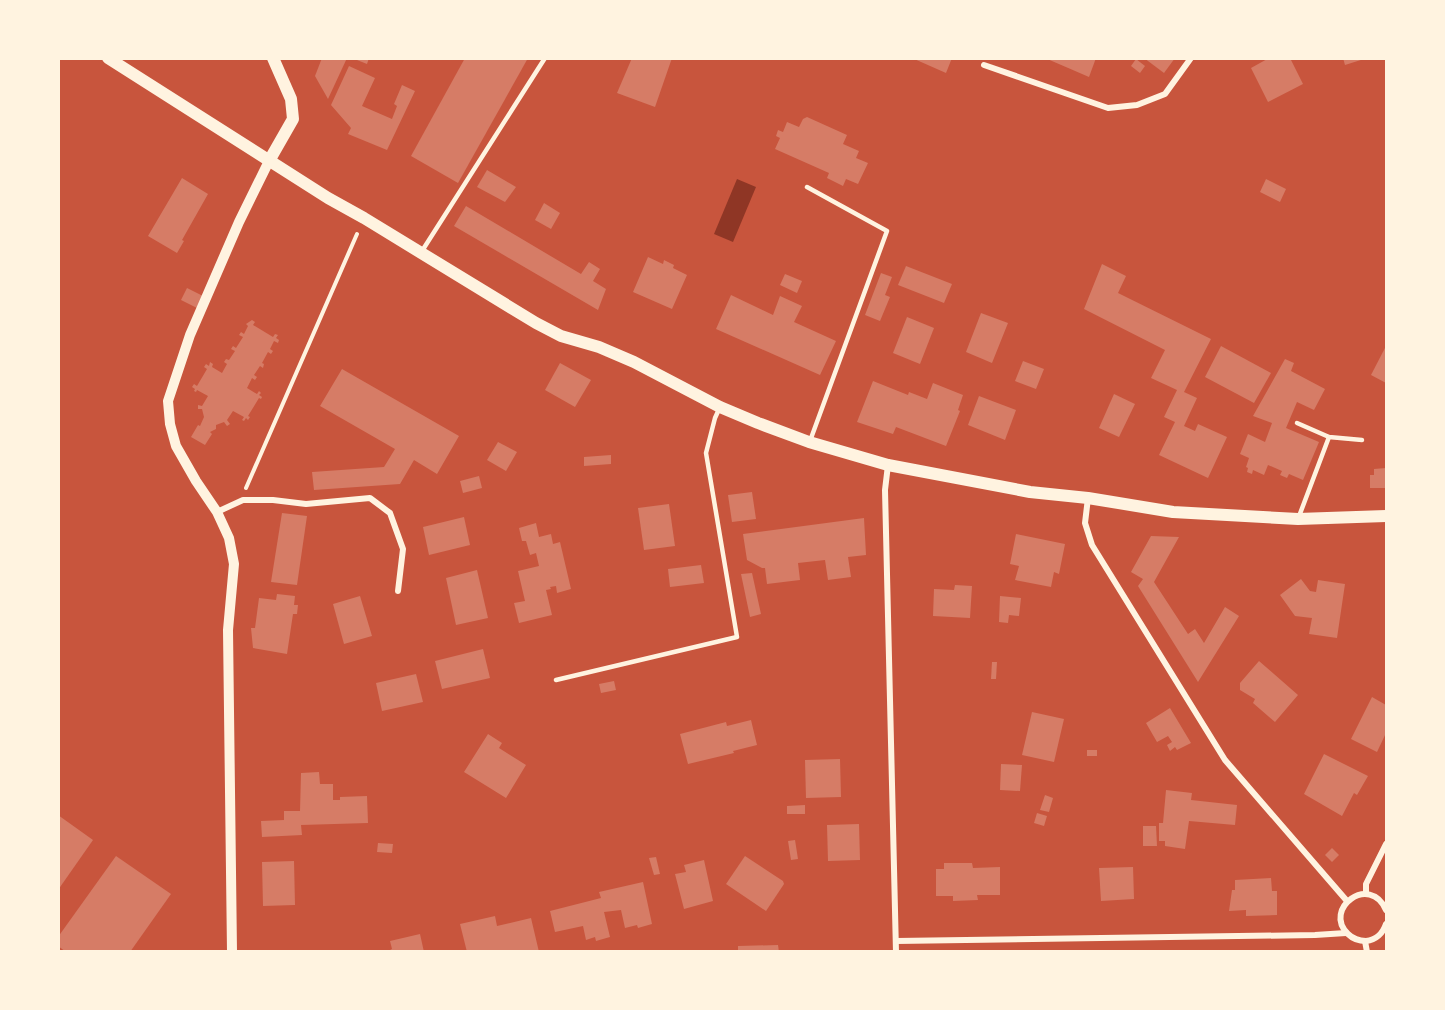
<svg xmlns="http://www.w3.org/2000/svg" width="1445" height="1010" viewBox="0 0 1445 1010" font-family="'Exo 2',sans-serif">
<rect width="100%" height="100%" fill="#c8553d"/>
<path fill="#8f3625" d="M737,179L756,187L733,242L714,234Z"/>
<g fill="#d67c66">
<path d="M322,58H347L328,99L315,76Z"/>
<path d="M352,58H369L367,64Z"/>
<path d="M465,58H528L458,183L411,156Z"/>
<path d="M632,58H672L655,107L617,93Z"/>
<path d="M912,58H952L946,73Z"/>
<path d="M1045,58H1096L1089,77Z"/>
<path d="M1144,58H1175L1164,73Z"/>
<path d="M1269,58H1290L1303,84L1268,102L1251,68Z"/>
<path d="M1343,58H1364V59L1345,65Z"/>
<path d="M1136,59L1145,66L1140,73L1131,66Z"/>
<path d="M349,66L375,78L362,106L392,119L397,106L394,104L402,85L415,91L387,150L348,134L351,128L331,105Z"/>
<path d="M807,117L847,135L843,144L859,151L856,158L868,163L858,184L846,179L843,186L827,178L829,173L775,149L780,138L776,136L778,130L783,132L787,122L799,127L803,119Z"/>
<path d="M487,170L516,187L505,202L477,187Z"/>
<path d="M182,178L208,194L182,240L184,241L177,253L148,236Z"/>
<path d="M1266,179L1286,189L1280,202L1260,192Z"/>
<path d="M544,203L560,213L551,229L535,220Z"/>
<path d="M466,206L581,274L589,262L600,269L593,281L606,289L598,310L454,226Z"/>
<path d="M648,257L663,264L664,260L674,265L673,268L687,275L672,309L633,292Z"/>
<path d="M1102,264L1126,276L1118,293L1211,339L1184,392L1197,398L1184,426L1195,431L1198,424L1227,437L1208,478L1159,455L1175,422L1164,417L1177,390L1151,378L1165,350L1084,309Z"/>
<path d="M906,266L952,284L944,303L898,285Z"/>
<path d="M881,273L892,277L885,295L890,297L880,321L865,315Z"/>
<path d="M785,274L802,281L797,293L780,285Z"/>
<path d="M187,288L205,297L199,309L181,300Z"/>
<path d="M731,295L773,315L780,296L802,306L794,322L836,341L820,375L716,329Z"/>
<path d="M981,313L1008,323L992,363L966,352Z"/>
<path d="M907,317L934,328L920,364L893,353Z"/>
<path d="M252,320L255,322L253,325L273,337L275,334L278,335L276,338L279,340L278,343L274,341L270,349L273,351L271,354L268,352L262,363L264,364L263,368L260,366L254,375L257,377L255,380L252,378L247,388L257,394L259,391L261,393L259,395L262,397L261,399L259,398L248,416L250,417L248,420L246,418L244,421L242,420L244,417L233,411L227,420L230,424L227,426L224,422L216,425V429L210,432L212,434L205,445L191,437L198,425L200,426L204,417L202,409H198V405L202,406L208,396L197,390L196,392L194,391L195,389L192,387L194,384L197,386L207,369L204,367L206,364L209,366L210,362L213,364L212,367L222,373L227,364L224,362L226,359L229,360L235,351L231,349L233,346L236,348L243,337L239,335L241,332L244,334L248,326L246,324Z"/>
<path d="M1221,346L1271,373L1254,403L1205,377Z"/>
<path d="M1386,346V383L1371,375Z"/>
<path d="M1285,359L1294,363L1291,371L1325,389L1314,410L1297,402L1286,428L1319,442L1303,480L1289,474L1287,478L1280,475L1282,471L1268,465L1264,475L1253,470L1252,474L1247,472L1248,468L1246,467L1249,458L1240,454L1248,434L1265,442L1272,423L1253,416Z"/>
<path d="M1023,361L1044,369L1036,389L1015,381Z"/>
<path d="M560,363L591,380L575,407L545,390Z"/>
<path d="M342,369L459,436L437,474L414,460L400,484L314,490L312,472L384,467L395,449L320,406Z"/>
<path d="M873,381L908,395L909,392L927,399L933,383L963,395L958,410L960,411L946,446L896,427L893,434L857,422Z"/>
<path d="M1114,394L1135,404L1119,437L1099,428Z"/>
<path d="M979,396L1016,410L1005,440L968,425Z"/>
<path d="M498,442L517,452L506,471L487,460Z"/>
<path d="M611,455V464L584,466V457Z"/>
<path d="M1386,468V488H1370V475H1374V469Z"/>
<path d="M479,476L482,488L463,493L460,481Z"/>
<path d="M752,492L756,519L732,522L728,495Z"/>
<path d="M669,504L675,546L644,550L638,508Z"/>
<path d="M282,513L307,516L297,585L271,582Z"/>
<path d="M464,517L470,545L429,555L423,527Z"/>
<path d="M864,518L866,555L848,557L851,577L828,580L825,560L798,563L800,580L767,584L765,568H762L747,560L743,534Z"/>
<path d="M536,523L539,537L551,534L553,544L560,542L571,589L557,593L556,586L550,587L551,589L546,590L552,615L519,623L514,603L525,601L518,571L539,566L536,553L530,555L526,541H522L519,528Z"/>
<path d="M1016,534L1065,544L1059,574L1054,572L1051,587L1015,580L1019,566L1010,564Z"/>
<path d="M1151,536L1179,537L1154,582L1188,634L1195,629L1204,643L1225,607L1239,616L1198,682L1138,586L1143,579L1131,572Z"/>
<path d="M701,565L704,583L670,587L668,569Z"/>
<path d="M477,570L488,618L456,625L446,578Z"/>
<path d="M752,573L761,614L750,617L741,574Z"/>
<path d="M1301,579L1310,591L1316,592L1318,580L1345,584L1337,638L1309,634L1312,618L1295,616L1280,595Z"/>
<path d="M955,585L972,586L970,618L933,616L934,589L954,590Z"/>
<path d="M277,594L295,596L294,605H298L297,614H293L287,654L253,648L251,628H255L259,598L276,600Z"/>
<path d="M360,596L372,636L344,644L333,604Z"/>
<path d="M1000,596L1021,598L1019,616L1009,615L1008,623L999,622Z"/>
<path d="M483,649L490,678L442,689L435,661Z"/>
<path d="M1259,661L1298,695L1275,722L1253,703L1255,699L1240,690V683Z"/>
<path d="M992,662H997L996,679H991Z"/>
<path d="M416,674L423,702L382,711L376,683Z"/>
<path d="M614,681L616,690L601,693L599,684Z"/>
<path d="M1372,697L1386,705V733L1377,752L1351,739Z"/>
<path d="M1170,708L1191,743L1177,750L1175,747L1170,751L1167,745L1172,742L1168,736L1157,742L1146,723Z"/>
<path d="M1032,712L1064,719L1054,762L1022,755Z"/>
<path d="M751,720L757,745L733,751L734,753L688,764L680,734L726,722L727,726Z"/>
<path d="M488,734L502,743L499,748L526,765L506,798L464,772Z"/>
<rect x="1087" y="750" width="10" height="6"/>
<path d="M1324,754L1368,776L1357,795L1354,793L1342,816L1304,794Z"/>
<path d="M840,759L841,797L806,798L805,760Z"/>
<path d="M1001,764L1022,765L1020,791L1000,790Z"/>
<path d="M319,772L320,784H333V800H340V797L367,796L368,823L301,825L302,835L262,837L261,821L284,820V811H300L301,773Z"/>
<path d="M1166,790L1192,793L1191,800L1237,805L1235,825L1189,821L1185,849L1165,846V841H1159V823H1163Z"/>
<path d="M1045,795L1053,798L1049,812L1040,810Z"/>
<path d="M805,805V814H787V806Z"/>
<path d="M1037,813L1047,816L1044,826L1034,823Z"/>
<path d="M58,815L93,840L58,890Z"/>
<path d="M859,824L860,860L828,861L827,825Z"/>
<path d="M1143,826H1156L1157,846H1143Z"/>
<path d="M795,840L798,859L791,860L788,841Z"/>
<path d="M378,843L393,844L392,853L377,852Z"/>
<path d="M1332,848L1339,855L1332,862L1325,855Z"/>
<path d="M116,856L171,894L130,952H66L58,946V937Z"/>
<path d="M745,856L783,881L784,884L766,911L726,884Z"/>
<path d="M656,857L660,874L654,875L649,858Z"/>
<path d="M704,860L713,901L684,909L675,874L686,872L684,865Z"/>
<path d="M294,861L295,905L263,906L262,862Z"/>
<path d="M944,863H972L973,868L1000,867V895H977L978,900L953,901V896H936V869H944Z"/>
<path d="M1133,867L1134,899L1101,901L1099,868Z"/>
<path d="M1271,878L1272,891H1277V915L1246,916V910L1229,911L1232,890H1235V880Z"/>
<path d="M643,882L652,924L638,928L637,925L625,928L621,910L604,912L610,937L596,941L595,937L586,940L583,926L555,932L550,911L601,898L599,892Z"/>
<path d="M495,916L497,926L531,918L539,952L503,950L467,952L460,924Z"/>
<path d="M420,934L424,952H386L392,949L390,941Z"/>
<path d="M778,945L779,952H738V946Z"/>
</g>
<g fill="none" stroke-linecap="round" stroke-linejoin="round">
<path stroke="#fff3e0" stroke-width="4" d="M246,488L357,234"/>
<g stroke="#fff3e0" stroke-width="4.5">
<path d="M807,187L887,231L810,441"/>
<path d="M422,251L545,58"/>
<path d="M1297,423L1329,437L1362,440"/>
<path d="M1298,519L1329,437"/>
<path d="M556,680L737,637L706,453L715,418L720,407"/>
</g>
<g stroke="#fff3e0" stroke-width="6">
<path d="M984,65L1108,108L1137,105L1165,94L1191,58"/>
<path d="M888,465L885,490L896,952"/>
<path d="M1088,498L1085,523L1092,545L1225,760L1347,901"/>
<path d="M217,512L243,500H273L306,504L370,498L390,513L403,549L398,591"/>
<path d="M1366,894V884L1386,844"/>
<path d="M1386,910C1370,873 1322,909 1348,934C1353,939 1360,941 1366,941C1376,940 1383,933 1386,924"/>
<path d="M896,941L1315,935L1346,933"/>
<path d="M1365,941L1367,952"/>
</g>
<path stroke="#fff3e0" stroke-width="10" d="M232,952L228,630L234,564L229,538L217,512L196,481L176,446L170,424L168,401L190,335L239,222L269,161"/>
<g stroke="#fff3e0" stroke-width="12">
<path d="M108,58L328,198L364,218L536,323L561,336L599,347L634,362L720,407L758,423L809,442L888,465L1030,492L1088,498L1173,512L1298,519L1386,516"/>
<path d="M269,161L293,119L291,99L273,58"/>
</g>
</g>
<rect width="1445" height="1010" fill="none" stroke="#fff3e0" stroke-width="120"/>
</svg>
